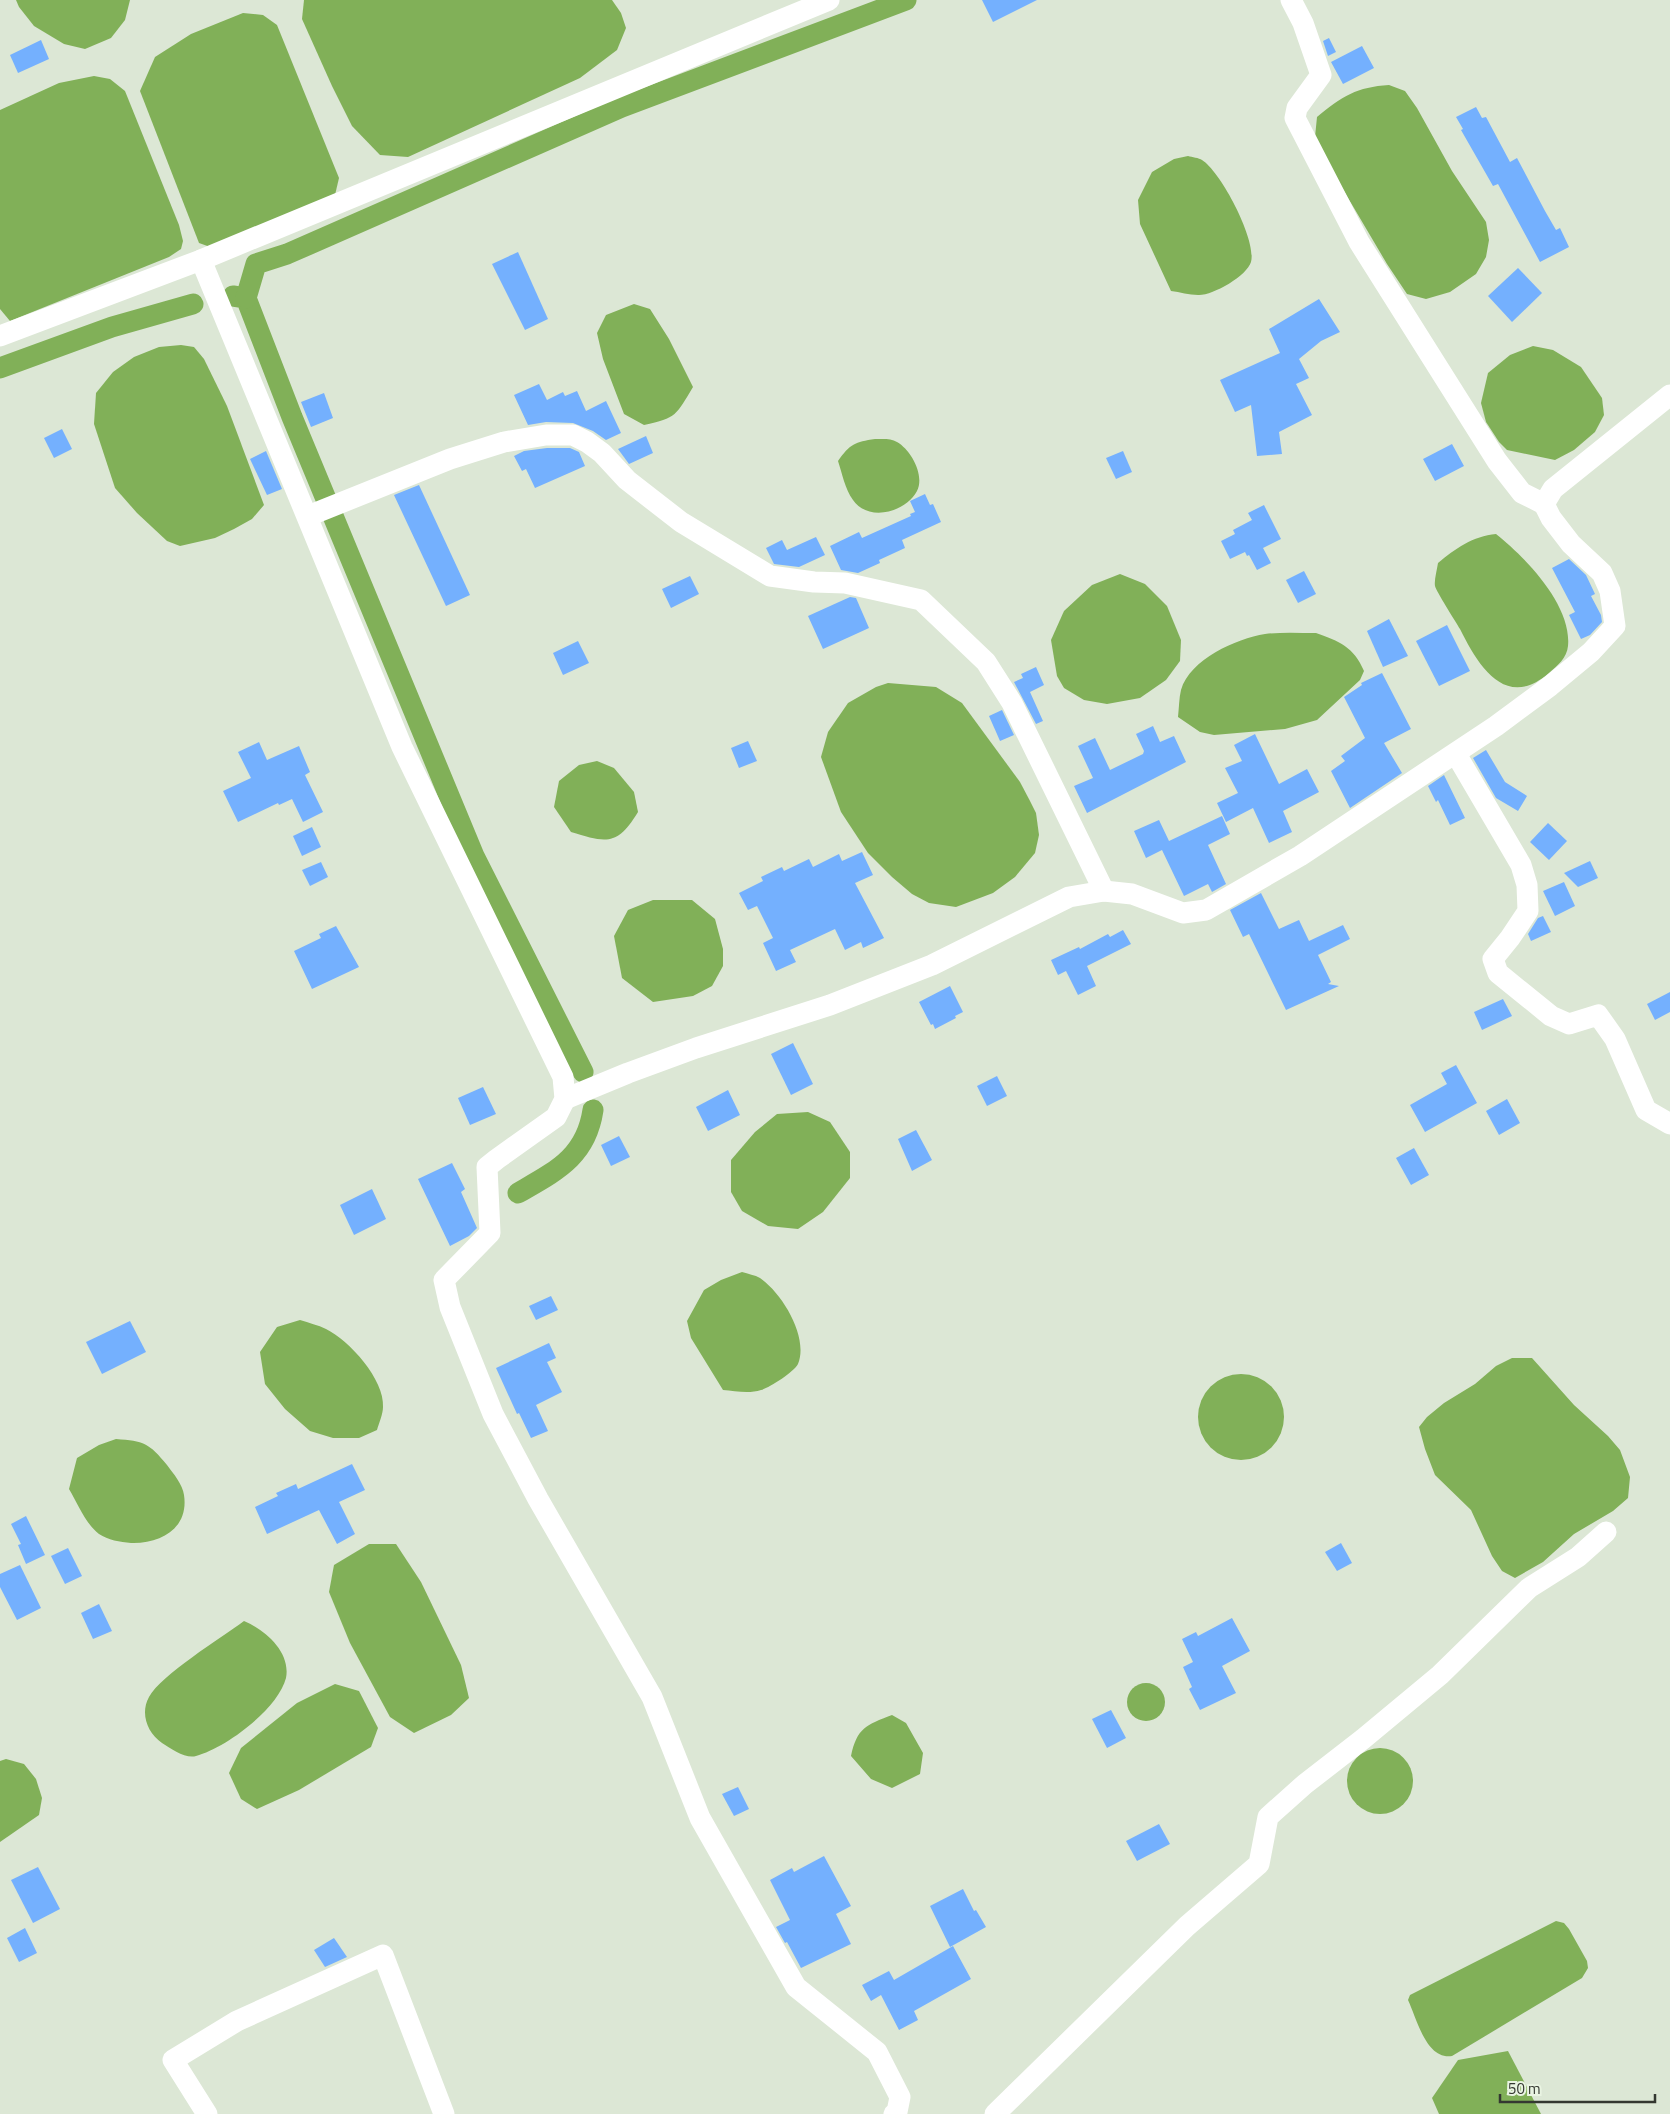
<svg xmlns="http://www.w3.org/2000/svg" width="1670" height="2114" viewBox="0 0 1670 2114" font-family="'Titillium Web',sans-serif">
<rect width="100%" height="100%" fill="#dce7d5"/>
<g fill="#81b058">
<path d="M16,0H130L125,20L111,38L85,49L64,44L34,26L19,7Z"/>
<path d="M304,0H612L621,13L626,28L617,50L580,78L408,157L380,155L352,126L332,86L302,19Z"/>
<path d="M243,13L263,15L277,25L339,178L335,195L213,248L199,243L140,91L155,57L191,34Z"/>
<path d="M94,76L110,79L125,91L179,225L183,241L181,249L169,257L10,321L0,309V110L59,83Z"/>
<path d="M1389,85L1405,91L1417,108L1452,171L1486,222L1489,240L1486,257L1476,274L1450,292L1426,299L1407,294L1387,264L1318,147L1315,137L1317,117C1342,96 1357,87 1389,85Z"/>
<path d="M1188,156C1192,157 1199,158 1202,160C1221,172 1257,240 1251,262C1247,276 1212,296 1198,295C1189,295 1180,292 1171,291L1140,224L1138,200L1152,172L1174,159Z"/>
<path d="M634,304L650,309L669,339L693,387C676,415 677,418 644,425L624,414L603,359L597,333L606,315Z"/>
<path d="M181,345L194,347L204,359L227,406L264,505L252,519L234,529L215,538L180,546L167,541L137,513L115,488L94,424L96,393L113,372L134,357L159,347Z"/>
<path d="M1533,346L1553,350L1581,367L1602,398L1604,415L1595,432L1574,450L1555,460L1507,450L1499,442L1486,422L1481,403L1488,373L1510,355Z"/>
<path d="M875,439C882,439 891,438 897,442C911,450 925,475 917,491C905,513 868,522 853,500C845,489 842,473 838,461C850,444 855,442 875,439Z"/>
<path d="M1496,534C1525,557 1572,605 1568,646C1567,658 1557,666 1549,673C1505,711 1478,665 1460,629C1456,622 1436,591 1435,586C1434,580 1437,570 1438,563C1455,549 1473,536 1496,534Z"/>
<path d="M1120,574L1145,584L1167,606L1181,640L1180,661L1166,680L1140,698L1107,704L1084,700L1064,688L1057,676L1051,640L1064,611L1092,585Z"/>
<path d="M1316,633C1339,641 1354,647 1364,671L1360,680L1317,720L1285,729L1214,735L1200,732L1178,717C1179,708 1179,698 1181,690C1190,659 1236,639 1265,634C1281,632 1299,633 1316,633Z"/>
<path d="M888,683L936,687L962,703L1020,782L1030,801L1036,813L1039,835L1035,853L1015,877L993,893L956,907L929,903L912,894L892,877L868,853L841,812L821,757L828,732L848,703L876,687Z"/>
<path d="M597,761L614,768L634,792L638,812C617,846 607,843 571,832L554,807L559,781L579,765Z"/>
<path d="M653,900H692L715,919L723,949V966L712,986L693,996L653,1002L622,978L614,936L628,910Z"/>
<path d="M808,1112L830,1122L850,1152V1178L823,1212L798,1229L768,1226L742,1211L731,1192V1160L755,1132L777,1114Z"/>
<path d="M742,1272C748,1274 755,1275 760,1278C782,1293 809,1337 798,1364C794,1372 769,1388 761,1390C749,1394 735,1391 723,1390L691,1338L687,1321L704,1290L721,1280Z"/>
<path d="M300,1320C309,1323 318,1325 326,1329C349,1340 385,1380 383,1407C383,1414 379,1423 377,1430L359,1438H333L310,1431L285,1409L265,1384L260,1352L277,1327Z"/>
<path d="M1512,1358H1532L1574,1405L1608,1436L1620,1450L1630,1477L1628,1498L1613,1511L1574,1534L1543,1562L1515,1578L1502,1571L1492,1556L1471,1510L1435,1475L1425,1449L1419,1427L1427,1417L1444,1403L1475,1384L1496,1366Z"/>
<circle cx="1241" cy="1417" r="43"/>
<path d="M116,1439C144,1441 149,1443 167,1465C173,1473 183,1485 184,1495C189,1528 161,1544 131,1543C120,1542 108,1540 99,1534C85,1523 78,1504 69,1489L77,1458L99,1445Z"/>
<path d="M369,1544H396L421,1582L461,1665L469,1698L451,1715L414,1733L390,1717L350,1643L329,1592L334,1565Z"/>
<path d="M244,1621C265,1630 291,1652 286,1678C278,1709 226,1748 196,1756C186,1759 171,1749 162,1743C147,1733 140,1713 149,1697C161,1675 221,1638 244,1621Z"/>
<circle cx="1146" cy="1702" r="19"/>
<path d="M335,1684L359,1691L378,1728L371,1747L299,1790L257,1809L241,1799L229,1773L241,1748L297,1703Z"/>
<path d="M892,1715L906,1723L923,1753L920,1774L892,1788L871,1779L851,1756C857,1728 866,1725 892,1715Z"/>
<circle cx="1380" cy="1781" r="33"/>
<path d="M6,1759L24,1764L36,1779L42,1798L39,1815L0,1842V1761Z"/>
<path d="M1556,1921L1564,1923L1569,1929L1587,1961L1588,1968L1582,1978L1452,2056C1426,2060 1417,2019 1408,2000L1410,1995Z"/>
<path d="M1508,2051L1541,2114H1439L1432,2098L1458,2060Z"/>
</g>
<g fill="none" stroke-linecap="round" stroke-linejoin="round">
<g stroke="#81b058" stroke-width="21">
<path d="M233,296L246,298L292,417L474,856L583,1072"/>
<path d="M246,298L256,264L287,254L622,107L906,0"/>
<path d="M0,368L112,327L193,304"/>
<path d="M518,1193C556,1171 586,1157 593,1110"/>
</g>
</g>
<g fill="#74b0fe">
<path d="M982,0H1037L993,22Z"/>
<path d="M1329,38L1336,52L1328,56L1323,41Z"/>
<path d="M41,40L49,59L18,73L10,55Z"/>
<path d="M1362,46L1374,68L1343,84L1331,62Z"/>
<path d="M1476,107L1482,118L1486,117L1510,162L1517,158L1545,211L1556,230L1560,228L1569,247L1540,262L1498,184L1493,186L1461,130L1463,129L1456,117Z"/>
<path d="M518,252L548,319L525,330L492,264Z"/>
<path d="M1518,268L1542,293L1512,322L1488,296Z"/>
<path d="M1319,299L1340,332L1321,341L1299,359L1309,378L1296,384L1312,415L1279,432L1282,454L1257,456L1251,405L1235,412L1220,380L1280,353L1269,329Z"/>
<path d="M539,384L547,400L563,392L565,396L577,391L586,411L606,401L621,433L606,440L593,431L573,423L546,422L528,425L514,395Z"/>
<path d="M324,393L333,418L311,427L301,402Z"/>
<path d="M62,429L72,449L54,458L44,438Z"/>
<path d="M646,436L653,453L629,464L618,449Z"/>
<path d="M1452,444L1464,466L1435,481L1423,459Z"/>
<path d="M547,448H570L579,452L585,466L535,488L526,469L522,471L514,456L524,451Z"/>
<path d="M266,451L282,489L267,495L250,459Z"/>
<path d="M1123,451L1132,472L1116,479L1106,458Z"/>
<path d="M419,485L470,595L446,606L394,495Z"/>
<path d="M925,494L930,505L933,504L941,522L902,540L905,548L879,560L880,563L858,573L841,570L830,546L859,532L862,538L911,516L910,514L915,512L910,501Z"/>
<path d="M1264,505L1281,539L1263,548L1271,563L1257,570L1249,555L1247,556L1245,552L1230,559L1221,541L1235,534L1233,530L1252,520L1248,513Z"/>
<path d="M816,537L825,555L799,567L774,564L766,548L782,540L787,550Z"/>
<path d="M1569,559L1586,575L1595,594L1591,596L1601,615L1602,622L1590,635L1581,639L1569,615L1575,612L1552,568Z"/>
<path d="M1304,571L1316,594L1298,603L1286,580Z"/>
<path d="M690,576L699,594L671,608L662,589Z"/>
<path d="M850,597L856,598L869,628L823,649L808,616Z"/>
<path d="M1389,619L1408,656L1383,667L1367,631Z"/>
<path d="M1447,625L1470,671L1439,686L1416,641Z"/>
<path d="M578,641L589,663L563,675L553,653Z"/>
<path d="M1036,667L1044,685L1030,692L1043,721L1036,724L1014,682L1023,678L1021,674Z"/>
<path d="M1382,673L1411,729L1384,743L1402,773L1350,808L1331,771L1345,761L1341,756L1365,738L1344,697L1362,685L1361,683Z"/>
<path d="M1002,710L1014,735L1000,741L989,716Z"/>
<path d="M1153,726L1160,742L1174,736L1186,762L1087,813L1074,786L1093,778L1078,746L1095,738L1110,770L1143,754L1144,751L1136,734Z"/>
<path d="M1255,734L1279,784L1307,769L1319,792L1283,811L1292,832L1269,843L1253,808L1226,822L1217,803L1238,793L1225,768L1242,761L1234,745Z"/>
<path d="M748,741L757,761L739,768L731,748Z"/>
<path d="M259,742L267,760L299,746L310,772L305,775L323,812L303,822L292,799L279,805L278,803L238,822L223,791L251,778L238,752Z"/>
<path d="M1486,750L1505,782L1527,796L1518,811L1496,798L1473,758Z"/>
<path d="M1444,775L1465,818L1450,825L1438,800L1436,802L1428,786Z"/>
<path d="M1222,816L1230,834L1208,845L1226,884L1212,892L1208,884L1184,896L1162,850L1146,858L1134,831L1159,820L1169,841Z"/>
<path d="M1548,823L1567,841L1549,860L1530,842Z"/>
<path d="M312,827L321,847L302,856L293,836Z"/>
<path d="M862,852L873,875L855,883L884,938L863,948L861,942L845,950L835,929L790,950L796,962L776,971L763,943L773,938L757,906L748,910L739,893L763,881L761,877L782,867L784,871L809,859L813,867L839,854L842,861Z"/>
<path d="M1590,861L1598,878L1578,887L1564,873Z"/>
<path d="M321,862L328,877L310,886L302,870Z"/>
<path d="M1564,882L1575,906L1555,916L1543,891Z"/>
<path d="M1261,893L1279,929L1299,920L1309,941L1343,925L1350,939L1318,955L1331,982L1328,984L1339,986L1286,1010L1249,934L1243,937L1230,910Z"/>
<path d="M1543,916L1551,932L1531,941L1528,934L1538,918Z"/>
<path d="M336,926L359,967L312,989L294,951L321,938L319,934Z"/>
<path d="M1123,930L1131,944L1087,966L1096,986L1078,995L1066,971L1058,975L1051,960L1079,947L1080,949L1108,934L1110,937Z"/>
<path d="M950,986L963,1012L955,1016L956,1018L935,1029L933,1024L931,1025L919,1002Z"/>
<path d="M1670,992V1012L1655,1020L1647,1004Z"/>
<path d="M1503,999L1512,1016L1482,1030L1474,1012Z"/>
<path d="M793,1043L813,1084L791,1095L771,1054Z"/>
<path d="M1456,1065L1477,1103L1425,1132L1410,1105L1447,1084L1441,1073Z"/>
<path d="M997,1076L1007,1096L987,1106L977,1086Z"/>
<path d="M483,1087L496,1114L470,1125L458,1098Z"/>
<path d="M728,1090L740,1115L708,1131L696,1107Z"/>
<path d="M1507,1099L1520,1123L1499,1135L1486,1111Z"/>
<path d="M916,1130L932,1160L912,1171L898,1139Z"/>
<path d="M619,1136L630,1157L611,1166L601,1145Z"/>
<path d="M1414,1148L1429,1175L1411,1185L1396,1158Z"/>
<path d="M452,1163L465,1189L461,1192L477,1228L469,1236L450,1246L418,1179Z"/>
<path d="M372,1189L386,1219L354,1235L340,1205Z"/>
<path d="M551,1296L558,1310L536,1320L529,1306Z"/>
<path d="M130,1321L146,1352L102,1374L86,1342Z"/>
<path d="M549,1343L556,1358L547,1362L562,1392L536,1405L548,1431L531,1438L519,1413L517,1414L496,1368Z"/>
<path d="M352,1464L365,1490L339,1502L355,1534L337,1544L319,1510L267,1534L255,1507L278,1496L276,1493L296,1484L298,1489Z"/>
<path d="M26,1516L45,1555L26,1564L18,1545L21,1544L11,1524Z"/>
<path d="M1341,1543L1352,1563L1337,1571L1325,1552Z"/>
<path d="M68,1548L82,1576L65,1584L51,1556Z"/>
<path d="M20,1565L41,1608L17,1620L0,1587V1574Z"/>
<path d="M99,1604L112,1631L93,1639L81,1613Z"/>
<path d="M1232,1618L1250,1651L1222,1666L1236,1693L1200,1710L1189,1689L1192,1687L1183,1667L1193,1662L1182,1639L1196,1632L1198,1636Z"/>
<path d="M1111,1710L1126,1738L1107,1748L1092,1719Z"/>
<path d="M738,1787L749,1809L734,1816L722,1794Z"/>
<path d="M1159,1824L1170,1844L1137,1861L1126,1841Z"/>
<path d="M824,1856L851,1906L836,1914L851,1944L801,1968L787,1942L785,1943L776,1927L790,1920L770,1880L792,1868L794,1872Z"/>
<path d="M38,1867L60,1909L33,1923L11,1880Z"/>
<path d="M963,1889L974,1911L976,1910L986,1927L950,1947L930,1906Z"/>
<path d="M25,1928L37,1953L19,1962L7,1938Z"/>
<path d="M334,1938L347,1957L325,1967L314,1950Z"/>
<path d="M953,1946L971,1979L914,2011L918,2020L899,2030L881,1995L871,2001L862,1985L889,1971L894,1980Z"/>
</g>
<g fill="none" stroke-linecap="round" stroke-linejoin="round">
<g stroke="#fff" stroke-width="21">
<path d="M1291,0L1303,23L1321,75L1297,108L1295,118L1359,242L1497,461L1522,493L1544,504"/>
<path d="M201,260L402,747L563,1077L565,1099L556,1117L497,1159L487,1167L490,1233L444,1280L450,1307L493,1414L538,1499L652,1697L700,1818L796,1987L877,2052L900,2097L897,2112L894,2114"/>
<path d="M0,336L201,260L829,0"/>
<path d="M308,516L450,459L504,442L546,435H573L587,442L602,453L627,480L681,522L770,576L814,582L845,583L921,600L986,662L1012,703L1104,891"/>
<path d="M1456,754L1521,865L1527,885L1528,911L1510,938L1493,959L1498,973L1551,1016L1569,1024L1598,1015L1615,1039L1646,1110L1670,1124"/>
<path d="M565,1099L628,1073L696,1048L830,1005L932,965L1069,897L1104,891L1132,894L1183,913L1206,910L1300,856L1496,726L1550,686L1591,652L1615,626L1610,591L1602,573L1571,544L1551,518L1544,504L1553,489L1670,395"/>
<path d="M207,2114L173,2060L237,2021L383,1955L444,2114"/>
<path d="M995,2114L1187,1926L1259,1864L1268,1817L1305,1784L1363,1739L1440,1675L1529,1588L1578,1557L1606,1532"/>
</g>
</g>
<path d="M1500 2094v8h155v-8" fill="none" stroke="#343831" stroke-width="2.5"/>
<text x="1508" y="2094" font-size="15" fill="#343831" stroke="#e9f4e2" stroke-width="4" paint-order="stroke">50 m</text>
</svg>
